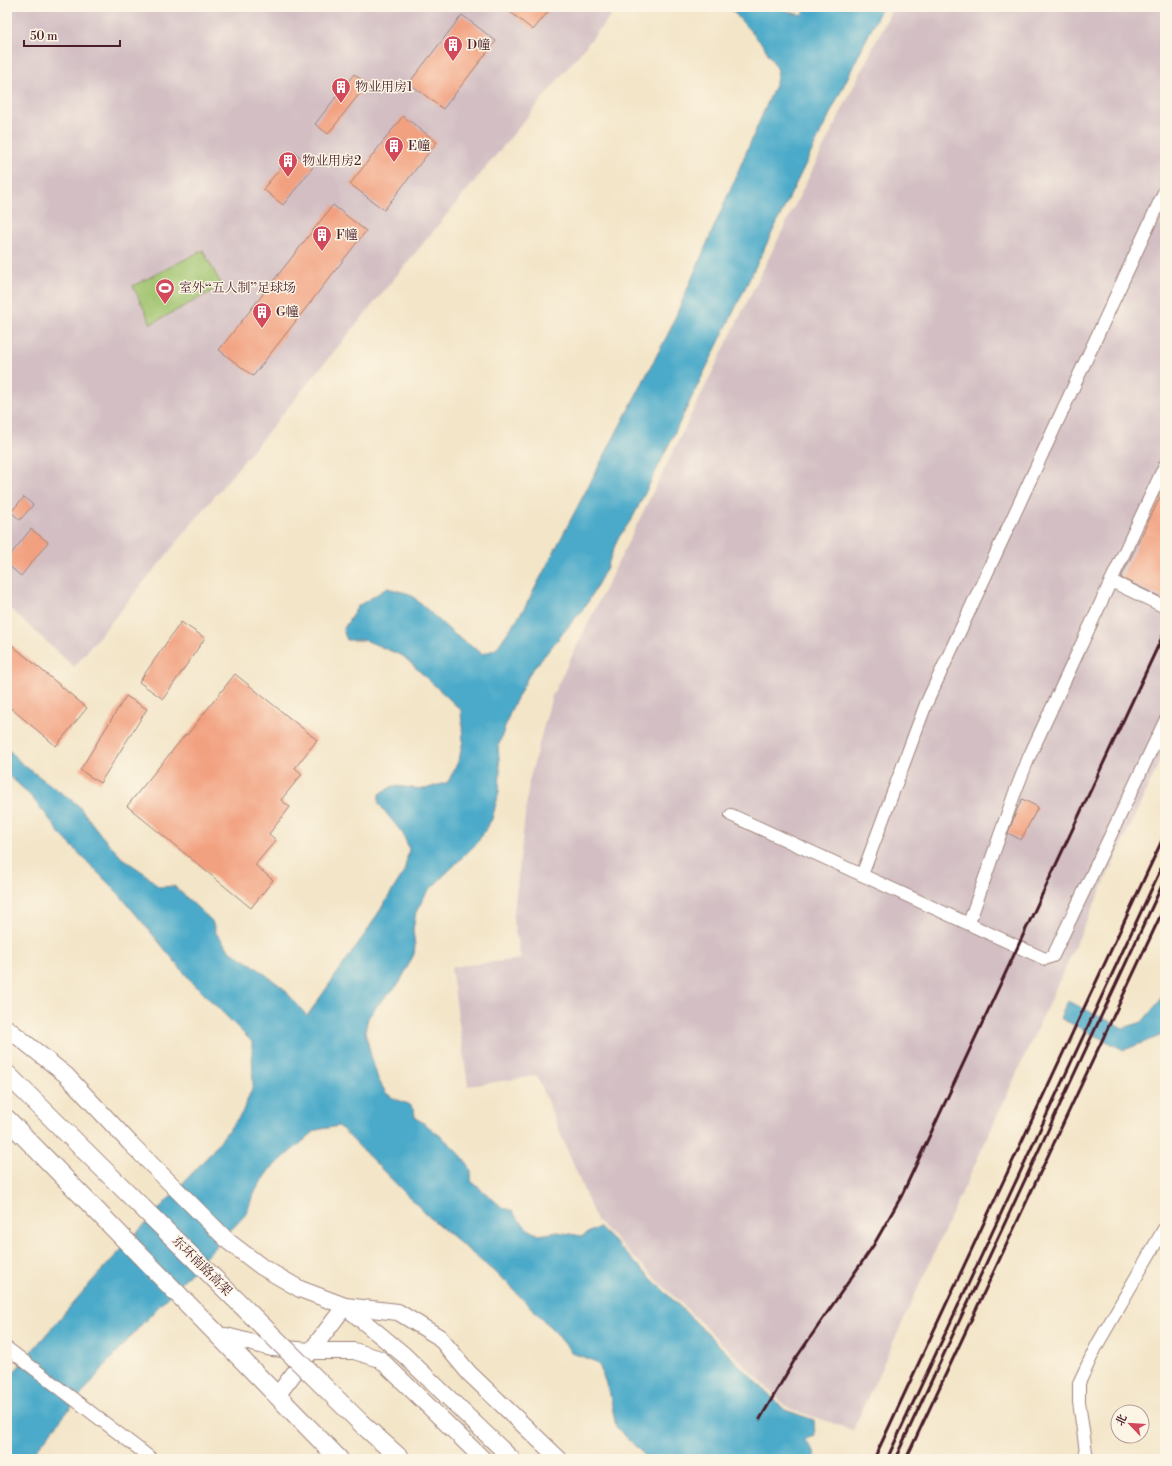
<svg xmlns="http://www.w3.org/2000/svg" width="1172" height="1466" viewBox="0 0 1172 1466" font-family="'Libre Bodoni','Noto Serif SC',serif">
<rect width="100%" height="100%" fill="#fcf5e5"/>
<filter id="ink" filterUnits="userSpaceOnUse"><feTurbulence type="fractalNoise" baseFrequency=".025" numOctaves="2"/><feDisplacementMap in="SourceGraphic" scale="8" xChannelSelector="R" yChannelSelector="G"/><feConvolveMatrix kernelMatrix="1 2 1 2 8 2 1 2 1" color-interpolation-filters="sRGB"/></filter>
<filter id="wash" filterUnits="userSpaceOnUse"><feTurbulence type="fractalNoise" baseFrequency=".012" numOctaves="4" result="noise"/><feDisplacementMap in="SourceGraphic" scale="16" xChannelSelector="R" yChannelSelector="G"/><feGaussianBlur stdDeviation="0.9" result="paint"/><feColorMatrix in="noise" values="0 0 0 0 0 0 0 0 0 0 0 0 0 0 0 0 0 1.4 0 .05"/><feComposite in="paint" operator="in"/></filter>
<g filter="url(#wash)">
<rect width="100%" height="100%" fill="#f3e5c8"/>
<g fill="#d2bec3">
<path d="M7,7H618L74,667L7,606Z"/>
<path d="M893,7H1165V750L853,1430L788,1408L596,1220L537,1076L468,1086L451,967L521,959L513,921L529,781L552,696Z"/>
</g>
<path fill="#9fc36d" stroke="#74714c" d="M203,250L222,286L151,324L133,286Z"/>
<g fill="#4baac9" stroke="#4a647a">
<path d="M729,7H781L790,12L801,15L809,7H882L655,473L633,517L617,540L607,567L587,604L530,673L511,710L498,747L500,770L499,792L492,819L477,843L427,892L416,912L413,930L415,946L414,954L399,984L379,1003L368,1018L365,1031L371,1056L378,1079L386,1093L393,1098L408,1104L414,1110L415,1117C433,1130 453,1144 467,1163C471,1168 472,1175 471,1181L502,1207L512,1211L518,1219L528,1229L539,1235L558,1232L582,1236L599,1227L785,1410L814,1420L815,1435L804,1440L814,1451L816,1459H648L616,1427L610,1395L600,1367L594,1361L572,1353L556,1333L504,1280L428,1216L339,1126L316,1130L269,1170L254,1193L246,1214L142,1324L107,1363L29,1459H7V1380L93,1280L209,1155L242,1113L253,1086L252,1042L192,982L119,894L60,834L45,813L26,791L7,774V748L22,764L78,805L101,835L122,858L144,873L159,887L174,886L212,921L216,933L229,950L253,965L283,988L307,1016L367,931L404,872L409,849L403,834L379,804V794L393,786L425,789L448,782L459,760L463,741L461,710L403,656L365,640H347L343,630L358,606L387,588L410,594L455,635L483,654L496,649L524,609L668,334L776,83L778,70L763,45Z"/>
<path d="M1165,991V1034L1124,1050L1060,1018L1068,1001L1123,1028L1142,1022L1158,1003Z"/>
</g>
<g id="blocks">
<g fill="#f2a180">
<path d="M504,7H552L533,30Z"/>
<path d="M462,15L496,41L443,109L409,83Z"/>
<path d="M354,74L367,84L328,134L315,124Z"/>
<path d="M403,116L437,142L384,210L350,184Z"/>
<path d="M294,152L313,167L283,205L263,189Z"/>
<path d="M333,205L366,231L253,376L219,350Z"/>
<path d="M1165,487V599L1121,578Z"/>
<path d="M24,497L33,505L20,520L11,512Z"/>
<path d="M31,529L48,542L21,576L7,564V559Z"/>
<path d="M181,622L205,638L163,699L139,682Z"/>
<path d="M7,641L87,708L56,746L7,705Z"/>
<path d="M235,674L317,740L295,768L302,774L281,800L290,807L269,834L276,840L255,865L273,880L251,908L127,806L186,734L187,735Z"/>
<path d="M126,696L147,709L100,783L80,770Z"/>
<path d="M1022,799L1038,807L1021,840L1008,833L1017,810Z"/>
</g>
</g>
</g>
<g filter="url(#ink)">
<use href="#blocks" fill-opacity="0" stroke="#9e827a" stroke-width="1"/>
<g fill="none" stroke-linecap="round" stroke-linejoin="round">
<defs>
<g id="minor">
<path d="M1111,581L1165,607"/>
<path d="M731,815L1045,959L1053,956L1165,721"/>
<path d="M862,875L926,704L1165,190"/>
<path d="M969,923L1014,795L1029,757L1165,465"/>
<path d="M7,1348L152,1459"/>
<path d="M1087,1459L1079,1402V1383L1097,1345L1165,1227"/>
</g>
<g id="major">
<path d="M7,1028L66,1075L130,1143L229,1242L262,1267L300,1289L345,1306L398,1312L439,1337L469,1373L559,1459"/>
<path d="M226,1336L272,1348L311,1351H354L380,1359L483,1459"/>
<path d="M279,1393L345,1306L404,1355L512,1459"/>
</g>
<g id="highway">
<path d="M7,1074L85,1151"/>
<path d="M7,1119L339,1459"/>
<path d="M362,1424L401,1459"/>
</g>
</defs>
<use href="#minor" stroke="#9e827a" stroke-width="14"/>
<use href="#major" stroke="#9e827a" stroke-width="18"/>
<use href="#highway" stroke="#9e827a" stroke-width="20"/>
<use href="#minor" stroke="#fff" stroke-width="12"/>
<use href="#major" stroke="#fff" stroke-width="16"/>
<use href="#highway" stroke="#fff" stroke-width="18"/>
<g stroke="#4a1f2b" stroke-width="3">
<path d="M760,1419L794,1361L873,1246L901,1197L1165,631"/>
<path d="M874,1459L1165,834"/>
<path d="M887,1459L1165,860"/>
<path d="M895,1459L1165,879"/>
<path d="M906,1459L1165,906"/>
</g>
<defs>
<path id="highway-bridge" d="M85,1151L362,1424"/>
</defs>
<use href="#highway-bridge" stroke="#9e827a" stroke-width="20" stroke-linecap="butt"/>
<use href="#highway-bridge" stroke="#fff" stroke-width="18"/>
</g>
</g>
<defs>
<symbol id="building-pin" viewBox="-11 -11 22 30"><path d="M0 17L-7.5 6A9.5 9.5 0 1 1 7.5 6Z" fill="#d1495b" stroke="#fcf5e5"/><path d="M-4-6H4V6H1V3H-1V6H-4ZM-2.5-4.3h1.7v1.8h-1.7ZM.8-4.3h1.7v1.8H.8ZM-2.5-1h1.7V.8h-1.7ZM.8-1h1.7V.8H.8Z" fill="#fff"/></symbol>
<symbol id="stadium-pin" viewBox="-11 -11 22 30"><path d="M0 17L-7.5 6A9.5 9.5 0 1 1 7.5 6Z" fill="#d1495b" stroke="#fcf5e5"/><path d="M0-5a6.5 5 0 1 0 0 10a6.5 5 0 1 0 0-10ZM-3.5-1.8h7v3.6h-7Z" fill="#fff"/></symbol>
</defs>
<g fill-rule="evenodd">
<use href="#building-pin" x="442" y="34" width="22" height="30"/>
<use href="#building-pin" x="330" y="76" width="22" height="30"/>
<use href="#building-pin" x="383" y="135" width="22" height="30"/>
<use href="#building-pin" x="277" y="150" width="22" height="30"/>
<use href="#building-pin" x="311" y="224" width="22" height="30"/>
<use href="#stadium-pin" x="154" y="277" width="22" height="30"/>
<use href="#building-pin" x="251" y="301" width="22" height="30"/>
</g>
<g text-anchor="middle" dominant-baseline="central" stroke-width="3" stroke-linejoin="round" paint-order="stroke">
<g font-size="13" fill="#4a1f2b" stroke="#fcf5e5" text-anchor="start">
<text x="467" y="45">D幢</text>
<text x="355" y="87">物业用房1</text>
<text x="408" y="146">E幢</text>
<text x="302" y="161">物业用房2</text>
<text x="336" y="235">F幢</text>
<text x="179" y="288">室外“五人制”足球场</text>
<text x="276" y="312">G幢</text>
</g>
<g font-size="13" fill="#4a1f2b" stroke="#fcf5e5">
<text transform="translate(202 1266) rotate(45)">东环南路高架</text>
</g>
</g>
<rect width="1172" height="1466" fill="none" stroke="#fcf5e5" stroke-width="24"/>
<g transform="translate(1130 1424) rotate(295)"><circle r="19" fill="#fcf5e5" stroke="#b59f9b"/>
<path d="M0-3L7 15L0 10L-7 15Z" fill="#d1495b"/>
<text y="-6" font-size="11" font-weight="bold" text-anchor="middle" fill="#4a1f2b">北</text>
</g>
<path d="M24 40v6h96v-6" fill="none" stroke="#4a1f2b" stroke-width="2"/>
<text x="30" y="40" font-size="12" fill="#4a1f2b" stroke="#fcf5e5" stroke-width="3" paint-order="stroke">50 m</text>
</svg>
